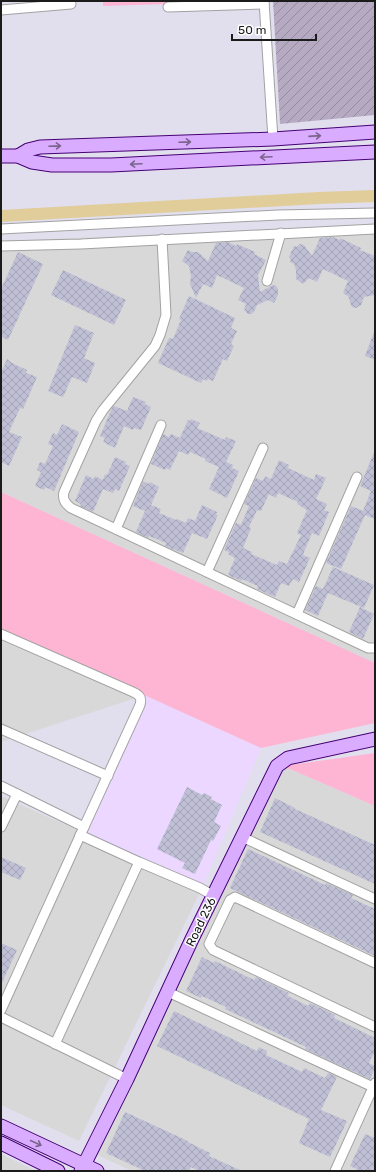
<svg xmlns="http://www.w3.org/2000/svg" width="376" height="1172" viewBox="0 0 376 1172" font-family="Rubik,sans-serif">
<defs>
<pattern id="construction-furrows" width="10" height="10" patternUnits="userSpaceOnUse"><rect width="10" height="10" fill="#b6aac3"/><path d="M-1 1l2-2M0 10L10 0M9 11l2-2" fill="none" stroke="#938a9e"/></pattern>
<pattern id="building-cross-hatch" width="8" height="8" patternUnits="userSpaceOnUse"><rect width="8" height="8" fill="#bfc0d5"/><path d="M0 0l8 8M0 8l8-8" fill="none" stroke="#a4a4b6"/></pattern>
</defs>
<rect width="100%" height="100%" fill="#e1dfee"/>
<g fill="#d8d8d9">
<path d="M375,226V663L1,492V241Z"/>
<path d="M1,630L145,695L1,742Z"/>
<path d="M283,766L375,806V1171H132L97,1155Z"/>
<path d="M1,796L203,886L79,1141L1,1105Z"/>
<path d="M1,1154L36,1171H1Z"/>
</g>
<path fill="#ebd7ff" d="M145,695L261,748L203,886L84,834Z"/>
<path fill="url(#construction-furrows)" d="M273,1H375V115L280,124Z"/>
<g fill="#feb5d4">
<path d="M103,1H168V4L103,6Z"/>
<path d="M1,492L375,663V723L261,748L1,630Z"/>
<path d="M375,753V806L283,766Z"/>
</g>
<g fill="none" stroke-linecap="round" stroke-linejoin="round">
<path stroke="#e0cd9a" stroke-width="12" d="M1,216L319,198L375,196"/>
</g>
<g fill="url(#building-cross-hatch)" fill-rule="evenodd">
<path d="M333,237L340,240V238L361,248L360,250L375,256V295L364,297L361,305L356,308L352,307L348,296L343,293L348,281L323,269L317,282L309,278L303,284L296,279V270L294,264L290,262L291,259L289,257L294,246L297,247L300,244L304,245L312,256L320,238Z"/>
<path d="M228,242L236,246L237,244L255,252L254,254L266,260L258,275L260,292L273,285L276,286L278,289V295L274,303L268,300L257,305L254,312L251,314H248L244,310L246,304L238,300L244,288L217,275L212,288L203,284L196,298L190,284L191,276L189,266L182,261L188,250L192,252H198L208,261L216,243Z"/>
<path d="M18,252L43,264L8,340L1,337V289Z"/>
<path d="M63,270L126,300L114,325L51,295Z"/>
<path d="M189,296L235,318L231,328L237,331L231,344L234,346L227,361L223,359L213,381L208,379L207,381L203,379L201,383L158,363L169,338L173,339L181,320L179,319Z"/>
<path d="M75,325L94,333L84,358L95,363L87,383L72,377L63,397L48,391Z"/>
<path d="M374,332H375V360L365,356Z"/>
<path d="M7,359L12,363L27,370L26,373L37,377L23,409L20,408L9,432L22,437L9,466L1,462V373Z"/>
<path d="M133,397L146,402L145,404L151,407L141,430L134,428L133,430L124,426L115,448L103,442L105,438L100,436L112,408L114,406L127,411Z"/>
<path d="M191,419L200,423L197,428L225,440L226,437L236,441L226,462L233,465L232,468L239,471L227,498L209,489L219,467L205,461L206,459L190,452L188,455L179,451L170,470L166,468L165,470L151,464L163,434L169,437L171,434L180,438L188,420L190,421Z"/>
<path d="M62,424L79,432L54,491L45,487L44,490L35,486L41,472L37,470L40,462L45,464L53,446L48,444L53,433L57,435Z"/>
<path d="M375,450V519L365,515L341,569L326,563L351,506L363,511L371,491L360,486Z"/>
<path d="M115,457L126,462L125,464L130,466L119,491L115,489L113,493L103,489L93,512L80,506L81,504L75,501L86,475L94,479L95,476L103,480L105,474L107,475Z"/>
<path d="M279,460L289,465L288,468L314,480L316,474L326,478L316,499L327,504L324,510L329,512L319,536L312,533L304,552L303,555L310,558L299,582L293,579L289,586L281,583L275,597L257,589L258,586L242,579L241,581L228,575L235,558L228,554L229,552L224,550L236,523L241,525L249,506L244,504L256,478L263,481L265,476L271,479ZM278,493L298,502L297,504L307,510L297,533L301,535L287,564L279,561L277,565L251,554L252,552L243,548L251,528L249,527L257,510L261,511L269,494L276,498Z"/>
<path d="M143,481L149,484L150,482L159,487L151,505L161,509L159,513L176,520L177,519L186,523L188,518L195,521L202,505L217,512L216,515H218L207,539L192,533L183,553L165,546L166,543L149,536L148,538L136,532L145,511L133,506Z"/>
<path d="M333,567L374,585L364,608L328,593L318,616L305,610L316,586L323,589Z"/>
<path d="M360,607L374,614L363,639L349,632Z"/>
<path d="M187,787L202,795L204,793L212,797L211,799L222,805L214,822L221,826L213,841L211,840L195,874L182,868L185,863L157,849Z"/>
<path d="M275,798L295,808V809L375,845V884L260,832Z"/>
<path d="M248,849L325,885L326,883L353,895L351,898L375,909V956L230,888Z"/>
<path d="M1,857L26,868L20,880L1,872Z"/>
<path d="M1,943L17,950L1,985Z"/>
<path d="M202,957L214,963L215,961L254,980L256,977L289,993L288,996L308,1006L310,1003L335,1015L334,1018L375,1038V1051L369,1063L375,1066V1068L370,1079L305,1049L306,1047L225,1009L226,1007L202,996L201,998L186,991Z"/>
<path d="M174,1011L257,1051L259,1047L267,1051L266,1055L302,1072L304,1068L325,1078L328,1073L337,1077L321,1110L347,1121L330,1157L299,1143L309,1119L157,1046Z"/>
<path d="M125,1112L188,1141V1142L210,1153L209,1156L242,1171H199L191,1167L189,1171H145L106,1153Z"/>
<path d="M365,1134L375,1138V1171H360L350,1166Z"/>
</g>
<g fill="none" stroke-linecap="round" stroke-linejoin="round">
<defs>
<g id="street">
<path d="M264,1L273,139"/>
<path d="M168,7L264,4"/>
<path d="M1,10L71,4"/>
<path d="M1,229L278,215L375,213"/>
<path d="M162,239L166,315L160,335L155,346L103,410L96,421L64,492C62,500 66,504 71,508L368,648H375"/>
<path d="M1,246L81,244L375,229"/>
<path d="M267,281L281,233"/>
<path d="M116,529L161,425"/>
<path d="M207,572L263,448"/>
<path d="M297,614L357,477"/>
<path d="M1,634L133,692C140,695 142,698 140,705L84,827"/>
<path d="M1,729L108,776"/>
<path d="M1,786L84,827L1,1010"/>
<path d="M1,827L17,794"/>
<path d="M80,835L139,862L200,888L214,896"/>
<path d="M242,837L375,899"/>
<path d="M375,963L235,897L230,900L209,944L213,950L375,1027"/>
<path d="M168,992L373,1087"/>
<path d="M1,1017L127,1079"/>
<path d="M55,1044L139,862"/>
<path d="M335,1171L375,1083"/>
</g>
<g id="secondary">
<path d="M1,156H18L32,162L52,165H111L375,152"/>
<path d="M18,156L28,150L40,147L273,139L375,132"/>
<path d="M1,1126L97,1171"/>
<path d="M1,1143L58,1171"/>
<path d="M81,1171L127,1079L192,939L277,766L288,758L375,739"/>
</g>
</defs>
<use href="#street" stroke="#a2a2a2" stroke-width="11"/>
<use href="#secondary" stroke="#460074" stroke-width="15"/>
<use href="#street" stroke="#fff" stroke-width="9"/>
<use href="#secondary" stroke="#d9acff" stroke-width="13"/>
</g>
<defs><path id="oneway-shaft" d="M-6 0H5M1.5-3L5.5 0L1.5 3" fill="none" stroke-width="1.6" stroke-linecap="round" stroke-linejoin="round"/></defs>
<g stroke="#7a648d">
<use href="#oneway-shaft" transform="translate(315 136) rotate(-4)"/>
<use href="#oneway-shaft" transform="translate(185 142) rotate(-2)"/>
<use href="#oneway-shaft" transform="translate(55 146) rotate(-2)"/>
<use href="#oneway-shaft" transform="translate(266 157) rotate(177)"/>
<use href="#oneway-shaft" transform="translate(136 164) rotate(177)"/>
<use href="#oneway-shaft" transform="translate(36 1143) rotate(25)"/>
</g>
<g text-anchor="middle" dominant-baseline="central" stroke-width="3" stroke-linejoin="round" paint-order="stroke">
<g font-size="12" fill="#1b1b1b" stroke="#fff">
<text transform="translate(201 922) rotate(-64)">Road 236</text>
</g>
</g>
<rect width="376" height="1172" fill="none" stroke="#1b1b1b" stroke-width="4"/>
<path d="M232 34v6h84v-6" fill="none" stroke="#1b1b1b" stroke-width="2"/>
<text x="238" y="34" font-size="12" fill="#1b1b1b" stroke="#ffffff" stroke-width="3" paint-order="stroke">50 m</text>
</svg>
